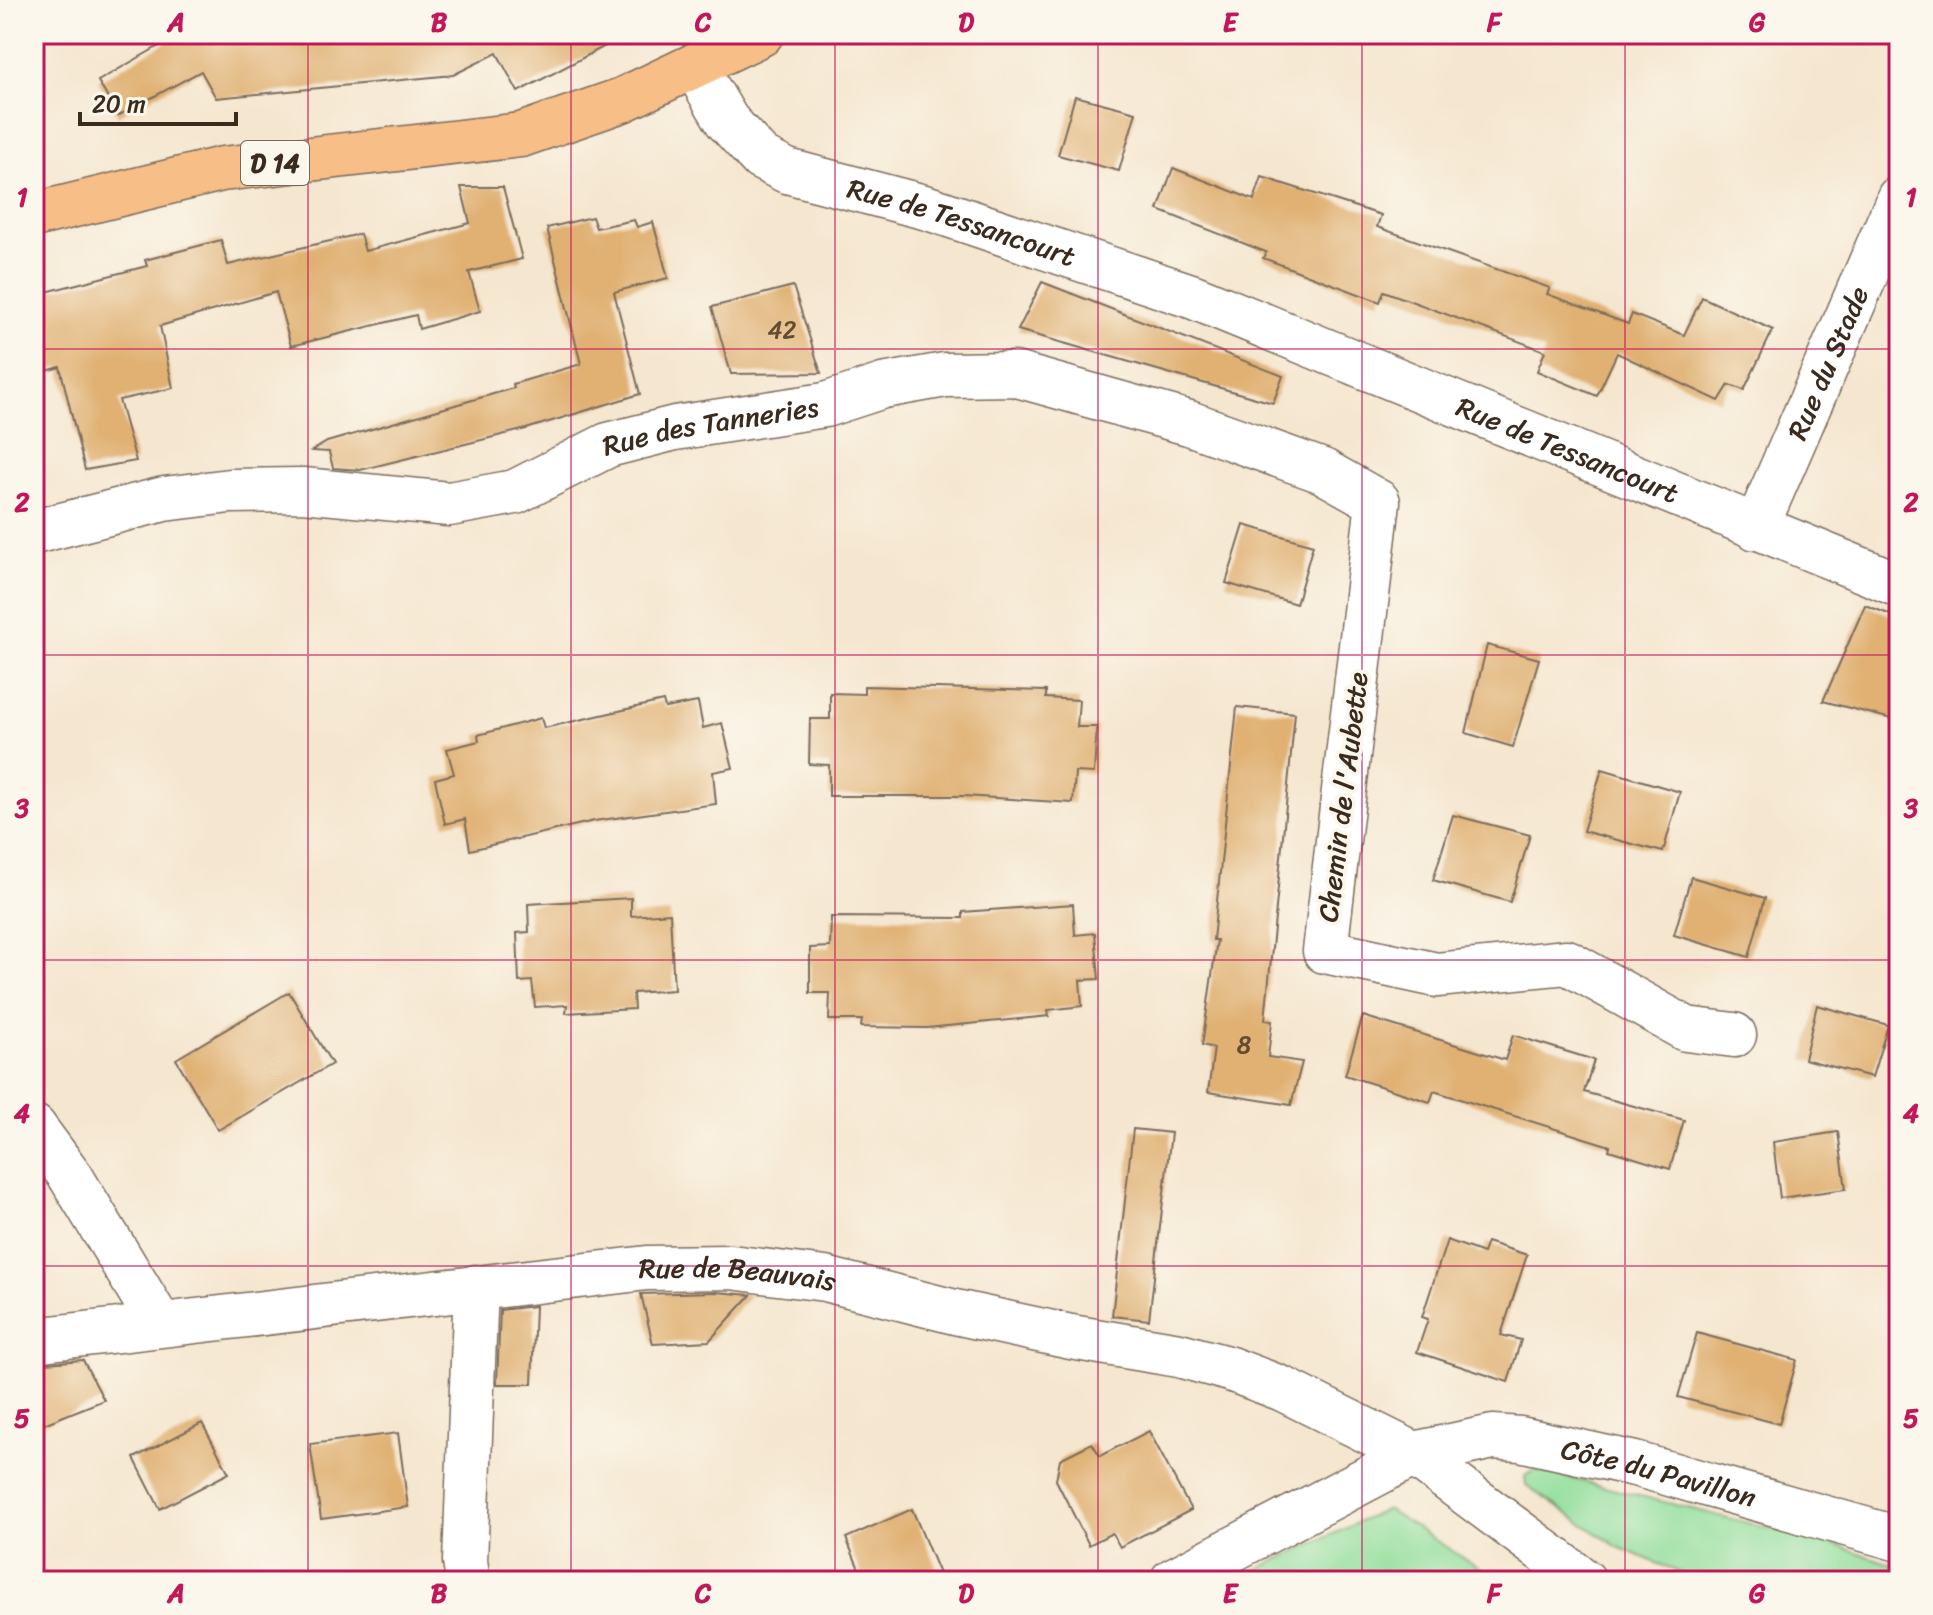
<svg xmlns="http://www.w3.org/2000/svg" width="1933" height="1615" viewBox="0 0 1933 1615" font-family="Sriracha,sans-serif">
<rect width="100%" height="100%" fill="#fbf7ec"/>
<filter id="ink" filterUnits="userSpaceOnUse"><feTurbulence type="fractalNoise" baseFrequency=".0125" numOctaves="2"/><feDisplacementMap in="SourceGraphic" scale="16" xChannelSelector="R" yChannelSelector="G"/><feConvolveMatrix kernelMatrix="1 2 1 2 8 2 1 2 1" color-interpolation-filters="sRGB"/></filter>
<filter id="wash" filterUnits="userSpaceOnUse"><feTurbulence type="fractalNoise" baseFrequency=".006" numOctaves="4" result="noise"/><feDisplacementMap in="SourceGraphic" scale="32" xChannelSelector="R" yChannelSelector="G"/><feGaussianBlur stdDeviation="1.8" result="paint"/><feColorMatrix in="noise" values="0 0 0 0 0 0 0 0 0 0 0 0 0 0 0 0 0 1.4 0 .05"/><feComposite in="paint" operator="in"/></filter>
<g filter="url(#wash)">
<rect width="100%" height="100%" fill="#f5e6cf"/>
<g fill="#91de9b" stroke="#66845c" stroke-width="2">
<path d="M1536,1470L1836,1545L1899,1567V1581H1700L1618,1547L1526,1486L1525,1476Z"/>
<path d="M1387,1509L1499,1581H1232Z"/>
</g>
<g id="blocks">
<g fill="#e0b173">
<path d="M180,34H628L518,92L497,53L453,75L216,98L201,71L118,116L98,81Z"/>
<path d="M1075,96L1136,112L1119,171L1058,155Z"/>
<path d="M1173,168L1254,200L1262,177L1381,215L1377,227L1550,288L1547,294L1628,324L1632,314L1684,335L1702,297L1773,330L1744,390L1729,385L1719,401L1617,353L1597,396L1537,371L1545,351L1384,291L1380,302L1263,258L1266,252L1158,210Z"/>
<path d="M461,187H503L522,259L469,272L480,311L419,329L416,315L291,346L276,292L160,326L173,388L119,400L136,461L85,470L60,367L43,372L34,336V295L147,266L145,260L221,240L228,265L360,234L365,251L470,223Z"/>
<path d="M592,217L596,228L634,220L637,227L653,222L668,278L614,292L640,394L526,429L360,470L333,468L329,452L312,451L327,442L514,388L513,384L581,364L547,228Z"/>
<path d="M1042,282L1283,376L1273,403L1018,330Z"/>
<path d="M793,286L821,373L731,374L712,307Z"/>
<path d="M1244,525L1313,545L1296,604L1226,583Z"/>
<path d="M1865,605L1899,618V721L1823,701Z"/>
<path d="M1487,645L1539,659L1513,747L1466,733Z"/>
<path d="M864,686L1046,691V698L1079,700L1077,727H1097L1094,773L1075,772L1073,803L964,796H829V765L809,764L810,719H830V693L864,694Z"/>
<path d="M663,701L665,708L698,702L703,728L722,723L733,768L713,772L716,804L594,821L470,850L465,819L445,824L435,779L454,774L447,749L479,741L478,735L541,718L544,728Z"/>
<path d="M1237,707L1295,713L1265,1020L1272,1021L1268,1057L1302,1062L1291,1105L1208,1092L1214,1048L1202,1045L1217,940H1213Z"/>
<path d="M1602,769L1680,792L1663,852L1583,831Z"/>
<path d="M1453,815L1530,835L1510,902L1433,880Z"/>
<path d="M1691,877L1765,898L1749,957L1674,935Z"/>
<path d="M631,898V916L670,913L674,990L633,993L634,1009L566,1013L567,1005L535,1007L532,981L519,982L517,933L529,932L528,904Z"/>
<path d="M1073,904L1075,935L1095,933L1099,979L1080,980L1082,1006L1048,1010L1049,1016L927,1028L861,1027L862,1020H829L830,993H810V948L830,947L831,917L963,918V912Z"/>
<path d="M289,992L332,1064L218,1130L176,1059Z"/>
<path d="M1817,1005L1888,1025L1872,1077L1804,1059Z"/>
<path d="M1363,1016L1505,1060L1513,1035L1594,1060L1584,1092L1684,1120L1670,1169L1609,1150L1610,1146L1434,1091L1430,1102L1345,1075Z"/>
<path d="M1133,1129L1171,1133L1149,1320L1112,1316Z"/>
<path d="M1838,1132L1846,1189L1780,1198L1773,1142Z"/>
<path d="M1447,1240L1483,1253L1487,1242L1527,1255L1501,1335L1521,1340L1508,1382L1417,1352L1428,1319L1422,1317Z"/>
<path d="M715,1292L751,1295L709,1341L653,1344L641,1294Z"/>
<path d="M535,1306L532,1384H497L500,1310Z"/>
<path d="M1697,1333L1797,1360L1779,1424L1678,1397Z"/>
<path d="M83,1360L104,1400L34,1428V1364Z"/>
<path d="M202,1423L229,1473L160,1509L134,1458Z"/>
<path d="M1149,1431L1191,1510L1120,1547L1112,1533L1089,1545L1056,1480L1060,1459L1092,1443L1100,1456Z"/>
<path d="M398,1433L408,1507L321,1519L310,1444Z"/>
<path d="M912,1509L942,1581H864L846,1538Z"/>
</g>
</g>
</g>
<g filter="url(#ink)">
<use href="#blocks" fill-opacity="0" stroke="#7c6c5c" stroke-width="2"/>
<g fill="none" stroke-linecap="round" stroke-linejoin="round">
<defs>
<g id="minor">
<path id="s1" d="M695,67L727,121L761,158L787,171L928,208L1194,297L1899,585"/>
<path id="s2" d="M1756,528L1899,198"/>
<path id="s3" d="M34,532L164,499L230,491L303,490L449,504L515,492L608,445L675,428L825,405L883,386L945,375L1014,374L1189,423L1323,471L1378,502L1325,951L1437,975L1567,962L1686,1029L1734,1035"/>
<path d="M34,1127L71,1177L160,1324"/>
<path id="s4" d="M34,1340L647,1268L731,1267L825,1279L955,1312L1071,1337L1179,1355L1230,1369L1283,1389L1414,1454L1584,1581"/>
<path d="M468,1581L465,1561L476,1287"/>
<path id="s5" d="M1172,1581L1414,1454L1493,1437L1520,1439L1635,1464L1899,1539"/>
</g>
<path id="major" d="M34,215L222,169L521,135L622,100L761,34"/>
</defs>
<use href="#minor" stroke="#7c6c5c" stroke-width="47"/>
<use href="#major" stroke="#7c6c5c" stroke-width="47"/>
<use href="#minor" stroke="#fff" stroke-width="44"/>
<use href="#major" stroke="#f7be88" stroke-width="44"/>
</g>
</g>
<path fill="none" stroke="#c2185b" stroke-width="2" stroke-opacity="0.55" d="M308,34V1581M571,34V1581M835,34V1581M1098,34V1581M1362,34V1581M1625,34V1581M34,349H1899M34,655H1899M34,960H1899M34,1266H1899"/>
<g text-anchor="middle" dominant-baseline="central" stroke-width="8" stroke-linejoin="round" paint-order="stroke">
<g font-size="24" fill="#644c33">
<text x="782" y="330">42</text>
<text x="1244" y="1045">8</text>
</g>
<rect fill="#fbf7ec" stroke="#75685c" stroke-width="2" x="241" y="141" width="68" height="44" rx="6"/>
<g font-size="26" font-weight="bold" fill="#3b2a1e">
<text x="275" y="163">D 14</text>
</g>
<g font-size="28" fill="#3b2a1e" stroke="#fbf7ec">
<text stroke="none"><textPath href="#s1" startOffset="324">Rue de Tessancourt</textPath></text>
<text stroke="none"><textPath href="#s2" startOffset="180">Rue du Stade</textPath></text>
<text stroke="none"><textPath href="#s3" startOffset="696">Rue des Tanneries</textPath></text>
<text stroke="none"><textPath href="#s1" startOffset="972">Rue de Tessancourt</textPath></text>
<text transform="translate(1343 797) rotate(-83)">Chemin de l'Aubette</text>
<text stroke="none"><textPath href="#s4" startOffset="708">Rue de Beauvais</textPath></text>
<text stroke="none"><textPath href="#s5" startOffset="524">Côte du Pavillon</textPath></text>
</g>
</g>
<rect width="1933" height="1615" fill="none" stroke="#fbf7ec" stroke-width="88"/>
<path d="M80 112v12h156v-12" fill="none" stroke="#3b2a1e" stroke-width="4"/>
<text x="92" y="112" font-size="24" fill="#3b2a1e" stroke="#fbf7ec" stroke-width="6" paint-order="stroke">20 m</text>
<rect x="44" y="44" width="1845" height="1527" fill="none" stroke="#c2185b" stroke-width="3"/>
<g font-size="26" text-anchor="middle" font-weight="bold" fill="#c2185b">
<text x="176" y="31">A</text>
<text x="439" y="31">B</text>
<text x="703" y="31">C</text>
<text x="966" y="31">D</text>
<text x="1230" y="31">E</text>
<text x="1494" y="31">F</text>
<text x="1757" y="31">G</text>
<text x="22" y="206">1</text>
<text x="1911" y="206">1</text>
<text x="22" y="511">2</text>
<text x="1911" y="511">2</text>
<text x="22" y="817">3</text>
<text x="1911" y="817">3</text>
<text x="22" y="1122">4</text>
<text x="1911" y="1122">4</text>
<text x="22" y="1427">5</text>
<text x="1911" y="1427">5</text>
<text x="176" y="1602">A</text>
<text x="439" y="1602">B</text>
<text x="703" y="1602">C</text>
<text x="966" y="1602">D</text>
<text x="1230" y="1602">E</text>
<text x="1494" y="1602">F</text>
<text x="1757" y="1602">G</text>
</g>
</svg>
